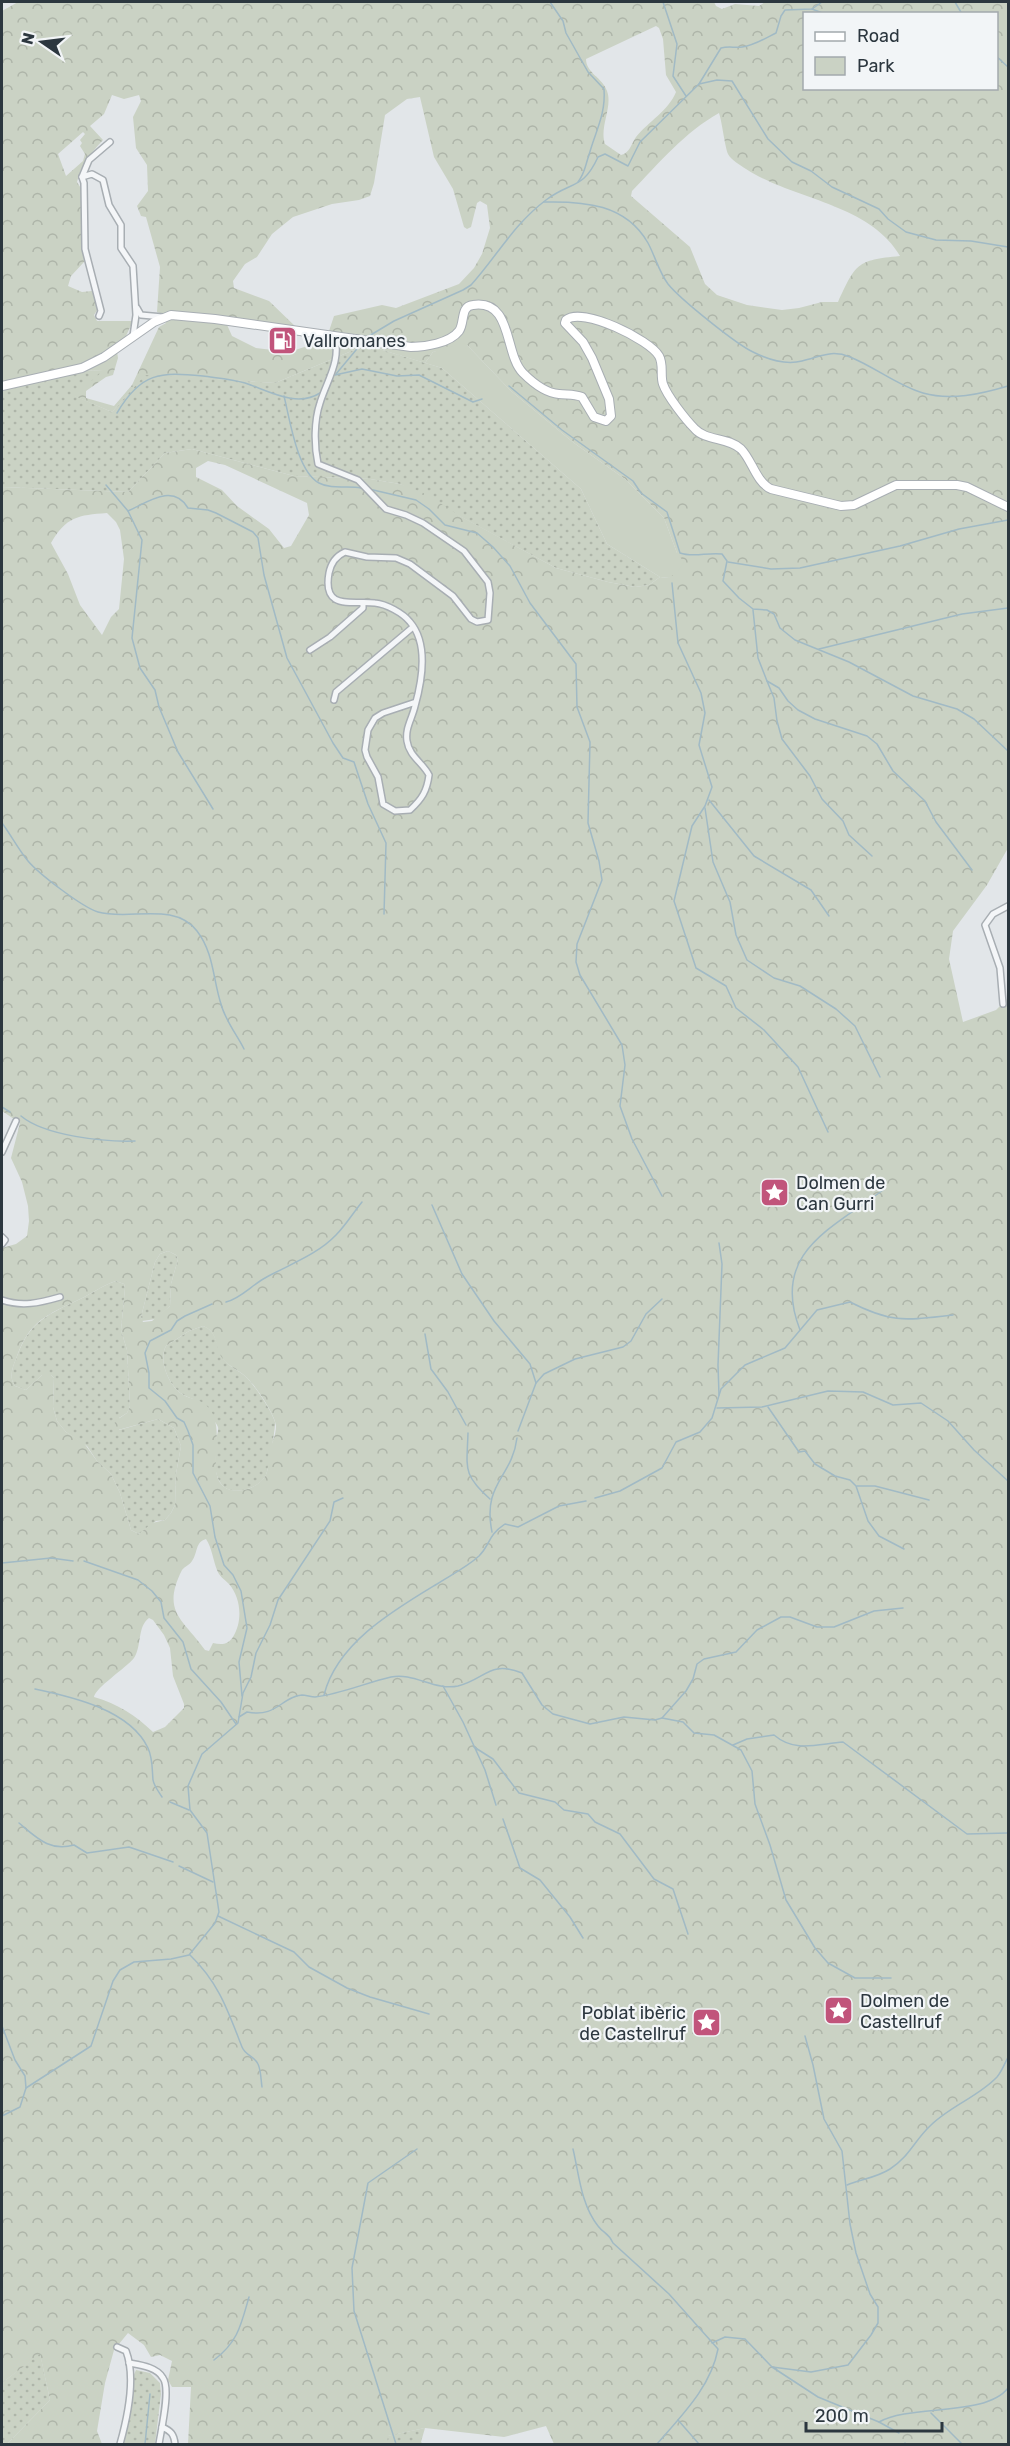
<svg xmlns="http://www.w3.org/2000/svg" width="1010" height="2446" viewBox="0 0 1010 2446" font-family="Rubik,sans-serif">
<defs>
<pattern id="grass-dots" width="8" height="8" patternUnits="userSpaceOnUse" patternTransform="scale(1.5)"><rect width="8" height="8" fill="#cad2c4"/><path d="M2 2h.1M6 6h.1" fill="none" stroke="#aeb5a9" stroke-width="1.8" stroke-linecap="round"/></pattern>
<pattern id="forest-crowns" width="20" height="18" patternUnits="userSpaceOnUse" patternTransform="scale(1.5)"><rect width="20" height="18" fill="#cad2c4"/><path d="M2 6a3 3 0 1 1 6 0M12 15a3 3 0 1 1 6 0" fill="none" stroke="#aeb5a9"/></pattern>
</defs>
<rect width="100%" height="100%" fill="#e2e6e9"/>
<g fill="url(#grass-dots)">
<path d="M366,345L442,368L581,489L607,544L660,577L649,585L635,587L608,582L556,568L400,484L370,479L294,476L192,449L165,453L128,492L2,487V389L83,370L104,371L75,396L112,412L145,374L275,383Z"/>
<path d="M168,1251L176,1255L178,1259L171,1284L170,1306L156,1319L142,1321L141,1317L155,1262L160,1254Z"/>
<path d="M116,1281L124,1284L125,1288L121,1330L127,1350L130,1406L127,1413L119,1418V1430L158,1419L174,1428L181,1446L176,1474L175,1505L171,1513L165,1520L156,1521L139,1534L131,1530L120,1493L111,1474L97,1461L87,1446L66,1432L57,1421L53,1407L54,1378L51,1375H42L26,1390L15,1386C9,1378 12,1368 16,1359C28,1325 42,1317 74,1302C88,1296 101,1286 116,1281Z"/>
<path d="M203,1326C220,1332 215,1352 227,1363C232,1368 239,1371 245,1376C254,1384 272,1411 275,1422C276,1426 268,1472 266,1475C259,1489 233,1497 222,1485C212,1473 216,1456 216,1441C216,1437 219,1431 218,1427C215,1420 206,1411 201,1405C196,1398 189,1399 182,1394C169,1386 158,1360 166,1346L189,1331Z"/>
<path d="M40,2353L50,2400L7,2444H2V2383Z"/>
<path d="M136,2370L150,2373L160,2383L161,2394L155,2444H123L130,2413L132,2379Z"/>
<path d="M425,2428L421,2442L423,2444H387V2436Z"/>
</g>
<path fill="url(#forest-crowns)" fill-rule="evenodd" d="M18,2H714L716,6L722,9L735,4L759,6L765,2H1008V848L987,885L953,931L949,959L963,1022L996,1010L1008,998V2444H554L546,2426L504,2437L425,2428L388,2436L387,2444H188L191,2387H172L168,2380L172,2361L160,2355L151,2357L144,2345L128,2333L114,2350L105,2383L97,2431L102,2444H7L50,2400L40,2354L2,2383V1248L16,1244L27,1236L29,1221L28,1206L22,1182L11,1158L20,1123L2,1111V487L128,492L165,453L192,449L294,476L370,479L400,484L426,494L460,516L556,568L608,582L635,587L649,585L660,577L669,578L677,553L664,518L625,479L574,443L511,391L467,345L433,352L425,363L366,345L275,383L145,375L112,412L74,396L103,371L83,370L2,389V11ZM804,14H996V88H804ZM656,26L659,28L663,39L666,75L676,92C669,110 648,122 636,137C631,144 630,153 621,155L605,144C599,127 613,107 607,91C603,78 586,73 586,59ZM112,95L124,99L139,95L141,101L133,117L136,148L147,165L148,191L137,206L141,216L146,217L160,267L157,312L162,314L166,323L159,327L132,385L114,406L86,398V391L106,377L113,375L118,358L116,345L126,336L133,321H97L94,315L98,309L92,291L82,292L68,286L71,276L84,262L82,190L77,182C81,165 91,153 103,140L90,126L104,114ZM420,97L434,157L453,189L464,227L467,229L471,227L477,203L480,201L487,205L490,228L482,254L474,268L459,284L396,308L382,305L334,316L326,340L289,352L256,348L232,336L224,318L297,328L269,301L234,288L233,281L245,264L257,257L272,234L293,217L332,204L359,200L370,196L374,183L385,115L407,99ZM719,113C722,122 725,148 728,154C731,160 740,165 746,169C793,200 869,203 900,256C856,260 856,264 838,302H822L799,308L782,310L747,305L717,295L705,284L690,247L631,196L632,191C659,163 685,132 719,113ZM83,132L85,134L80,140L82,143L80,146L85,154L83,161L66,176L58,154ZM208,461L225,465L307,503L309,515L291,546L284,548L269,529L237,506L222,490L196,477V468ZM107,513L116,522L120,530L124,559L119,609L111,617L102,635L80,605L68,574L51,543C66,517 78,515 107,513ZM168,1251L176,1255L178,1259L171,1284L170,1306L152,1321L143,1322L141,1317L155,1262L160,1254ZM116,1281L124,1284L125,1288L121,1330L127,1350L130,1406L127,1413L115,1421L114,1429L118,1430L158,1419L174,1428L181,1446L176,1474L175,1505L171,1513L165,1520L152,1523L139,1534L131,1530L120,1493L111,1474L97,1461L84,1443L66,1432L57,1421L53,1407L54,1378L51,1375H42L26,1390L15,1386C9,1378 12,1368 16,1359C28,1324 42,1317 74,1302C88,1296 101,1286 116,1281ZM203,1326C219,1332 214,1347 223,1359C228,1366 238,1370 245,1376C254,1383 275,1414 276,1426C276,1435 272,1443 269,1452C267,1461 270,1470 264,1478C257,1487 242,1493 231,1490C198,1481 234,1423 203,1403C197,1398 188,1399 182,1394C169,1386 158,1360 166,1346L189,1331ZM206,1539C212,1548 213,1560 217,1570C219,1576 224,1579 229,1584C241,1598 243,1621 233,1637C228,1645 221,1645 213,1643L209,1651L205,1650C183,1619 161,1612 182,1570C185,1566 190,1565 192,1561C198,1553 195,1542 206,1539ZM149,1618L153,1620L164,1635L170,1648L173,1676L184,1704V1708L165,1727L153,1732C135,1715 118,1704 94,1697C95,1688 126,1668 134,1658C142,1646 137,1627 149,1618Z"/>
<path fill="#cad2c4" d="M462,343L467,345L511,391L574,443L625,479L664,518L677,553L684,562L678,571L669,578L660,577L607,544L581,489L442,368L425,363L433,352Z"/>
<g fill="none" stroke-linecap="round" stroke-linejoin="round">
<g stroke="#a1bac5" stroke-width="1.5">
<path d="M550,2L563,21L566,33L588,72L604,89C606,115 595,132 589,155C585,166 585,173 578,182"/>
<path d="M663,2L677,44L673,76L686,96"/>
<path d="M955,2L962,14"/>
<path d="M812,9L825,14"/>
<path d="M996,56L1008,67"/>
<path d="M699,84L717,80L732,81L768,139L792,162L811,171L832,187L879,209L888,219L906,232L936,240L971,241L1008,247"/>
<path d="M544,202C584,201 626,204 648,243C655,256 659,272 668,284C680,299 736,344 753,352C767,359 786,365 802,361C820,357 831,349 850,357C875,367 898,386 923,393C951,401 981,394 1008,386"/>
<path d="M369,336L394,321L463,290L471,285C497,256 514,224 546,200C571,181 583,190 598,157L605,154L628,166L640,142L699,84L721,48C729,46 734,48 742,47C753,46 766,38 776,33L781,16L785,10L812,9L822,2"/>
<path d="M336,374L361,344"/>
<path d="M335,375L362,369L397,376L419,375L473,402L482,399"/>
<path d="M509,386L562,430L633,481L641,493L667,512L680,553C694,558 707,552 722,554L727,561L723,581L739,598L753,609L767,610L774,614L780,628L795,640L849,662L913,696L957,709L974,719L1008,751"/>
<path d="M284,396C290,420 297,471 319,483C332,490 348,485 361,488"/>
<path d="M117,413C141,372 160,372 203,376C217,378 232,379 245,383C269,391 297,408 320,393"/>
<path d="M106,485L128,511L142,540L132,638L140,668L155,690L159,707L178,752L213,809"/>
<path d="M369,489L416,500L429,509L445,525L477,533L493,547L510,566L530,603L576,664L577,707L590,742L588,823L599,861L602,880L577,944L576,962L580,975L622,1045L625,1065L620,1106L632,1139L662,1196"/>
<path d="M128,511C148,502 173,483 188,508L208,510L216,513L253,532L258,538L264,575L287,658L333,743L343,758L354,762L368,804L386,843L384,914"/>
<path d="M728,562L771,569L800,568L900,546L959,529L1008,520"/>
<path d="M672,583L678,643L701,693L705,713L699,745L712,787L705,806L692,826L674,901L696,968L726,986L736,1008L764,1030L798,1067L828,1132"/>
<path d="M753,610L758,658L767,681L779,688L788,701L798,710L815,719L867,736L877,744L893,771L925,801L936,822L972,870"/>
<path d="M819,649L962,614L1008,608"/>
<path d="M767,681L774,698L777,721L782,739L810,776L822,799L843,821L849,835L872,856"/>
<path d="M709,800L754,856L811,890L829,916"/>
<path d="M705,808L713,862L730,902L736,935L747,960L774,978L800,986L836,1009L855,1026L880,1077"/>
<path d="M2,823C11,835 18,849 28,861C39,874 82,907 98,912C129,921 174,901 197,931C214,953 213,980 221,1004C225,1020 237,1035 244,1049"/>
<path d="M2,1107L10,1112"/>
<path d="M21,1116C45,1136 104,1142 135,1141"/>
<path d="M432,1205L462,1274L494,1321L530,1364L536,1383"/>
<path d="M719,1243L722,1264L718,1365L719,1395"/>
<path d="M226,1302C240,1299 252,1285 265,1278C288,1265 317,1255 336,1235C346,1225 353,1213 362,1202"/>
<path d="M212,1304L185,1316L177,1321L171,1330L150,1341L145,1353L149,1373V1388L165,1401L177,1418L184,1422L188,1431L193,1445V1473L210,1506L215,1537L224,1565L233,1575L241,1591L247,1628L239,1662L242,1696"/>
<path d="M800,1330C770,1253 831,1229 883,1190"/>
<path d="M425,1334L431,1369L448,1392L466,1425"/>
<path d="M768,1407L799,1452L805,1451L815,1464L835,1476L850,1480L856,1486L868,1521L879,1536L904,1549"/>
<path d="M717,1408L762,1407L828,1391L863,1392L893,1405L921,1403L948,1421L974,1450L1008,1481"/>
<path d="M518,1431L536,1383L544,1374L575,1359L623,1347L631,1341L646,1314L662,1299"/>
<path d="M468,1433C467,1468 462,1474 490,1499"/>
<path d="M857,1486H875L929,1500"/>
<path d="M595,1498L620,1491L662,1468L676,1442L700,1432L712,1418L721,1389L745,1365L785,1348L817,1310L850,1302C893,1324 907,1320 953,1315"/>
<path d="M492,1532C482,1483 512,1478 517,1438"/>
<path d="M84,1561L138,1580L152,1591L161,1602L164,1618L183,1642L191,1669L221,1702L236,1724"/>
<path d="M2,1563L51,1558L73,1561"/>
<path d="M443,1686L463,1722L485,1770L496,1805"/>
<path d="M35,1689C73,1697 130,1710 148,1748C153,1759 152,1770 153,1780C154,1786 159,1792 162,1797"/>
<path d="M324,1695C337,1643 394,1610 437,1584C451,1575 467,1567 479,1556C491,1544 487,1536 505,1524L518,1527L559,1506L586,1501"/>
<path d="M239,1717L247,1712C277,1718 281,1697 302,1695C306,1695 311,1697 315,1697C341,1694 365,1683 391,1677C413,1672 435,1691 458,1686C486,1679 489,1660 522,1673L542,1705L553,1714L590,1724L624,1717L655,1720L662,1718L686,1691L693,1679L697,1664L704,1659L736,1652L757,1630L781,1617H790L817,1627H834L874,1611L903,1608"/>
<path d="M662,1718L683,1722L694,1733L714,1735L741,1750L752,1771L755,1804L770,1845L786,1900L815,1948L828,1963L855,1978H891"/>
<path d="M733,1745L747,1739L774,1735C795,1753 817,1744 843,1742L967,1834L1008,1833"/>
<path d="M474,1747L493,1759L519,1793L555,1802L564,1810L588,1814L595,1822L620,1834L654,1879L673,1889L688,1934"/>
<path d="M170,1802L189,1810"/>
<path d="M503,1819L520,1868L540,1880L570,1917L583,1938"/>
<path d="M19,1823C37,1838 50,1852 74,1845L87,1853L129,1847L173,1862"/>
<path d="M179,1866L213,1882"/>
<path d="M218,1916L294,1952L309,1967L347,1988L370,1997L429,2014"/>
<path d="M190,1955C219,1983 228,2011 242,2047C245,2055 255,2057 258,2064C261,2070 261,2081 262,2087"/>
<path d="M2,2026L15,2060L25,2076L26,2088"/>
<path d="M2,2116L20,2107L26,2088L91,2046L113,1981L120,1970L134,1962L171,1959L189,1955L215,1923L219,1912L207,1833L190,1810L188,1786L202,1754L238,1723L243,1693L251,1677L256,1653L270,1625L278,1600L330,1521L334,1502L343,1498"/>
<path d="M573,2149C579,2174 581,2205 598,2226C604,2234 608,2232 613,2243L669,2294L718,2349C711,2387 681,2416 657,2444"/>
<path d="M847,2185C861,2179 876,2178 890,2169C908,2158 915,2140 930,2126C950,2106 978,2097 997,2077C1002,2071 1005,2063 1008,2057"/>
<path d="M712,2343L725,2337L745,2339L772,2367L818,2397L879,2422C910,2404 986,2417 1008,2388"/>
<path d="M214,2360C238,2342 241,2325 249,2297"/>
<path d="M772,2367L811,2372L848,2365L871,2335L878,2323V2307L870,2294L856,2253L850,2224L842,2151L824,2119L813,2065L805,2036"/>
<path d="M931,2413L962,2444"/>
<path d="M678,2420L699,2444"/>
<path d="M879,2422L899,2433"/>
<path d="M905,2443L906,2444"/>
<path d="M145,2444L150,2394"/>
<path d="M396,2444L354,2311L352,2268L368,2183L417,2149"/>
</g>
<defs>
<g id="street">
<path d="M82,177L92,174L103,180L109,205L121,225V248L133,266L136,315L133,336"/>
<path d="M137,308L141,315L163,317"/>
<path d="M99,316L101,311L85,249L84,183L82,177L89,160L110,142"/>
<path d="M334,335C342,360 327,380 320,403C314,421 314,445 318,464L358,480L386,509L406,515L423,523L464,551L488,582L490,593L488,620L477,622L471,619L453,596L410,564L396,558L367,557L345,552C336,556 331,563 329,573C322,612 353,600 375,603C386,604 403,613 410,622C429,644 422,681 415,706C412,719 405,728 407,741C409,756 423,763 429,775C427,791 422,799 410,810L395,811L383,804L378,777L367,757L365,750L368,730L375,718L383,713L416,702"/>
<path d="M310,650L330,637L363,608V603"/>
<path d="M334,700L336,692L413,627"/>
<path d="M1003,1004L1000,968L985,925L993,914L1008,906"/>
<path d="M2,1152L16,1121"/>
<path d="M2,1237L5,1240L2,1244"/>
<path d="M2,1300C22,1307 39,1303 60,1297"/>
<path d="M117,2347L126,2351C136,2377 127,2419 120,2444"/>
<path d="M129,2363C140,2365 157,2367 163,2378C171,2389 161,2430 159,2444"/>
<path d="M162,2427C171,2431 174,2434 175,2444"/>
</g>
<path id="secondary" d="M2,386L82,368L104,357L154,322L171,315L215,319L411,347C425,347 450,343 459,331C465,323 460,306 473,305C513,299 504,354 523,373C532,382 546,393 559,394C567,395 574,394 582,397L594,417L606,421L611,416L609,399L592,358L583,342L565,323L566,320C582,306 650,340 659,356C664,365 660,375 663,384C667,396 686,420 695,429C706,441 728,437 741,449C752,460 756,482 771,489L841,506L854,505L896,485H957L967,487L1008,507"/>
</defs>
<use href="#street" stroke="#a8aeb3" stroke-width="8"/>
<use href="#secondary" stroke="#a8aeb3" stroke-width="10"/>
<use href="#street" stroke="#f4f6f8" stroke-width="5"/>
<use href="#secondary" stroke="#fff" stroke-width="8"/>
</g>
<defs>
<symbol id="fuel-square" viewBox="-11 -11 22 22"><rect x="-9" y="-9" width="18" height="18" rx="4" fill="#c1547b" stroke="#f2f5f7"/><path d="M-5.5-6h7V0h2V4h1.3V-2.5L3-4.5l.8-.8L6-3V5H2.5V1h-1V6h-7ZM-4.2-4.7v3.2H.2V-4.7Z" fill="#fff"/></symbol>
<symbol id="sight-square" viewBox="-11 -11 22 22"><rect x="-9" y="-9" width="18" height="18" rx="4" fill="#c1547b" stroke="#f2f5f7"/><path d="M0-6L1.8-2.2L6-1.7L2.9 1.2L3.7 5.4L0 3.3L-3.7 5.4L-2.9 1.2L-6-1.7L-1.8-2.2Z" fill="#fff"/></symbol>
</defs>
<g fill-rule="evenodd">
<use href="#fuel-square" x="266" y="324" width="33" height="33"/>
<use href="#sight-square" x="758" y="1176" width="33" height="33"/>
<use href="#sight-square" x="822" y="1994" width="33" height="33"/>
<use href="#sight-square" x="690" y="2006" width="33" height="33"/>
</g>
<g text-anchor="middle" dominant-baseline="central" stroke-width="4.5" stroke-linejoin="round" paint-order="stroke">
<g font-size="18" fill="#2c373f" stroke="#f2f5f7" text-anchor="start">
<text x="303" y="341">Vallromanes</text>
<text x="796" y="1183">Dolmen de<tspan x="796" dy="21">Can Gurri</tspan></text>
<text x="860" y="2001">Dolmen de<tspan x="860" dy="21">Castellruf</tspan></text>
<text x="686" y="2013" text-anchor="end">Poblat ibèric<tspan x="686" dy="21">de Castellruf</tspan></text>
</g>
</g>
<rect width="1010" height="2446" fill="none" stroke="#2c373f" stroke-width="6"/>
<rect x="803" y="12" width="195" height="78" fill="#f2f5f7" stroke="#a3a9ad" stroke-width="1.5"/>
<rect x="815" y="32" width="30" height="9" fill="#ffffff" stroke="#a3a9ad" stroke-width="1.5"/>
<text x="857" y="42" font-size="18" fill="#2c373f">Road</text>
<rect x="815" y="57" width="30" height="18" fill="#cad2c4" stroke="#a3a9ad" stroke-width="1.5"/>
<text x="857" y="72" font-size="18" fill="#2c373f">Park</text>
<g transform="translate(42 42) rotate(284)" stroke="#f2f5f7" stroke-width="4.5" paint-order="stroke">
<path d="M0-4.5L10 22L0 15L-10 22Z" fill="#2c373f"/>
<text y="-9" font-size="16" font-weight="bold" text-anchor="middle" fill="#2c373f">N</text>
</g>
<path d="M806 2422v9h136v-9" fill="none" stroke="#2c373f" stroke-width="3"/>
<text x="815" y="2422" font-size="18" fill="#2c373f" stroke="#f2f5f7" stroke-width="4.5" paint-order="stroke">200 m</text>
</svg>
